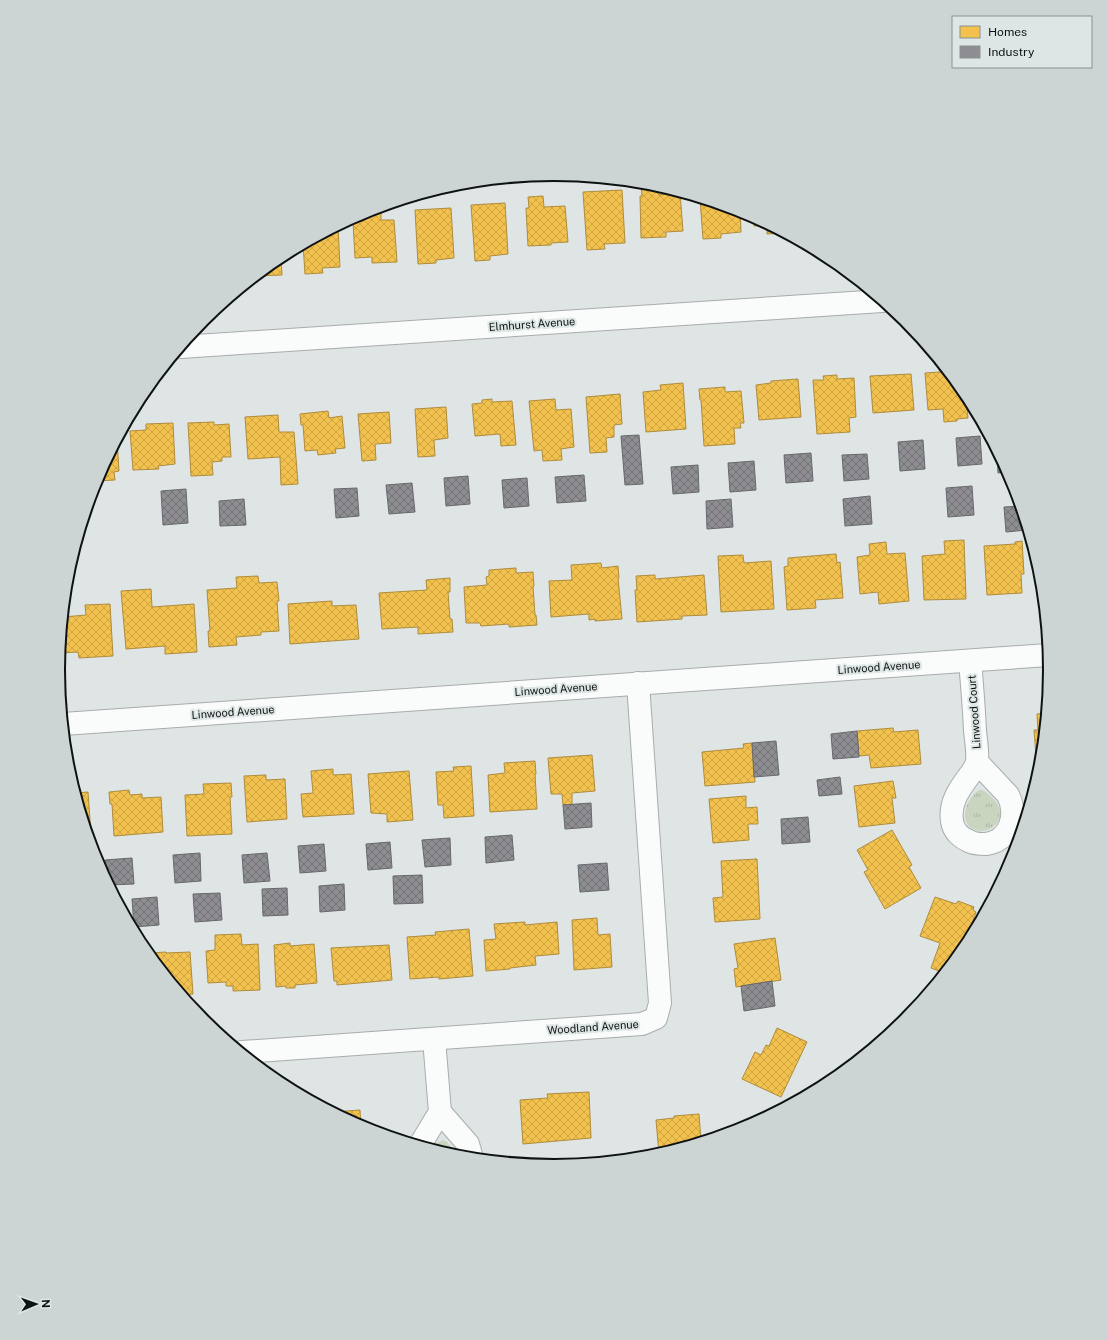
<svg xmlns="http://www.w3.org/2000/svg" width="1108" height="1340" viewBox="0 0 1108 1340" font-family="'Public Sans',sans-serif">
<defs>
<pattern id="grass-tufts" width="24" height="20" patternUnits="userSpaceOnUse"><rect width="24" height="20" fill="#c9d5be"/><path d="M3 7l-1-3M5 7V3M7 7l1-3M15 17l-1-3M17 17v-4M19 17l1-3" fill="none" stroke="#abb6a2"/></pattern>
<pattern id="homes-cross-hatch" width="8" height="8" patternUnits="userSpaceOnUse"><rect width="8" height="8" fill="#f2c14e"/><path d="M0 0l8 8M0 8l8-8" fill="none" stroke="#cea543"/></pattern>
<pattern id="industry-cross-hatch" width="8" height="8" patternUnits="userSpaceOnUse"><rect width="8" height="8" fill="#8d8d92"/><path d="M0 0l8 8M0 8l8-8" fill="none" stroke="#727276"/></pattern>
</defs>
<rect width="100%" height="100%" fill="#dfe4e4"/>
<g fill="url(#grass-tufts)">
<path d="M979,790C984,790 986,792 989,795C994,799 998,803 1000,810C1002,823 989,834 976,830C957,823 966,799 979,790Z"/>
<path d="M443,1140L447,1142L458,1156L434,1149L437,1143Z"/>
</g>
<g fill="url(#homes-cross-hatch)" stroke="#ae8c3c">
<path d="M641,183L658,186L659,195L680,193L683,231L666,232V237L641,238L640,196H642Z"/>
<path d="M622,190L625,243L604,244L605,249L587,250L583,192Z"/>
<path d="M543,196L544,207L565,206L568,242L551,243V245L528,246L526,208H529L528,197Z"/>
<path d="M700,199L740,210L741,232L721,234V238L703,239Z"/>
<path d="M505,203L508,254L490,256V260L475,261L471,205Z"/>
<path d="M451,208L454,258L436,260V263L418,264L415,210Z"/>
<path d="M381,210V220H394L397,262L372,263V257L355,258L353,222L364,221V212Z"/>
<path d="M754,217L784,233L767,234V226H754Z"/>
<path d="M338,226L340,267L322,268L323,273L305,274L303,244Z"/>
<path d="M281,256L282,275L255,276L279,257Z"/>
<path d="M939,367H944L967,395L969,400L970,407H967L968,418L957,419V421L944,422L943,409L928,410L925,373L940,372Z"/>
<path d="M911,374L914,410L873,413L870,376Z"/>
<path d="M837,375V379L854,378L856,417L849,418L850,432L817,434L813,380H824L823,376Z"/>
<path d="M798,379L801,417L759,420L756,385L771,383V381Z"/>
<path d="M683,383L686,429L646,432L643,392L661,390L660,385Z"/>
<path d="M725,387V392L741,391L744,423H740L741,428H734L735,444L704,446L701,400H700L699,389Z"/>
<path d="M620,394L622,424L614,425V437L606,438L607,452L590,453L586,397Z"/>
<path d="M492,399V402L512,401L516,445L501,446L500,434L475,436L472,404L482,403V400Z"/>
<path d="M555,399L556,410L571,409L574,447L561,449L562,460L543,461L542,450L534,451L529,401Z"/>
<path d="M446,407L448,438L434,440L435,456L418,457L415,409Z"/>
<path d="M328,411L329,418L342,416L345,448L335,449L336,453L318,455L317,450L305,451L303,425H301L300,414Z"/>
<path d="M389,412L391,443L375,444L376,460L362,461L358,414Z"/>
<path d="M278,415L279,432H294L298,484L281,485L280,457L248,459L245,417Z"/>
<path d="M214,422V425L229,424L231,457H222V461L212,462L213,475L191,476L188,423Z"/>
<path d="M173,423L175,464L158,466L159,469L133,470L130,431L146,430V424Z"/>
<path d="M117,440L119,471L114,472L115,480L96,481Z"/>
<path d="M964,540L966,599L924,600L922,556L945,554L944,541Z"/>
<path d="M1022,541L1024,574H1021L1022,593L987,595L984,546L1015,544V542Z"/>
<path d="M886,542L887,554L905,553L909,601L879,604L878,592L860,594L857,557L870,555L869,544Z"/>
<path d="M836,554L837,563L840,562L843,598L815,600L816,608L787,610L784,567L788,566V558Z"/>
<path d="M743,555L744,563L771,561L774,609L721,612L718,556Z"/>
<path d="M601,563L602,568L618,566L619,578H618L622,619L595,621V619L589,620V614L551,617L549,581L572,580L571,565Z"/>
<path d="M516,568V573L533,572L534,586H533L535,615H536L537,625L509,627V624L481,626L480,623H466L464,587L487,585L486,577L489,576V570Z"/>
<path d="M655,575V579L704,575L707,615L682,616V619L637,622L635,590H637L636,576Z"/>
<path d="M258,576L259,583L277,582L279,601H277L279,631L261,632V635L236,637L237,645L209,647L208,631H210L207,590L237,588L236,577Z"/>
<path d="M450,578V592H448L450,619H452L453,632L418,634V627L382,629L379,593L427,590L426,580Z"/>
<path d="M151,589L152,607L194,604L197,652L165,654V646L126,649L121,591Z"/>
<path d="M332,601V606L356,605L359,639L290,644L288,604Z"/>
<path d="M110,604L113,656L79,658L78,652L60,653L63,617L86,615L85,605Z"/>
<path d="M1046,713L1042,756H1036L1034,730H1038L1037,714Z"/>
<path d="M893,728L894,732L918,730L921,764L871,768L869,755L859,756L857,731Z"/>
<path d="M752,743L755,782L705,786L702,752L744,748L743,744Z"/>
<path d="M592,755L595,791L572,793V805H563L562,794H551L548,758Z"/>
<path d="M535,761L536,774H535L537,809L490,812L488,775L505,773L504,763Z"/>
<path d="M471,766L474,816L444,818L443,805H438L436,772L454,771L453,767Z"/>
<path d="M333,769V775L351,774L354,814L303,817L301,794L313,793L311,771Z"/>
<path d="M409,771L413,820L387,822V814L371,813L368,774Z"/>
<path d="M266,775V780L285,779L287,819L247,822L244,776Z"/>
<path d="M893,781L896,798H892L895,823L859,827L854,786Z"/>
<path d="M231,783L232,797H230L232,834L187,836L185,795L204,794L203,784Z"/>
<path d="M129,790L130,795L142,794V798L161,797L163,832L114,836L112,804H110L109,792Z"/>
<path d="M88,792L91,834H88L76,793Z"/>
<path d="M746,796V808L757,807L758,824H748L749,840L713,843L709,799Z"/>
<path d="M892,830L912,865L909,867L921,888L885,909L864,872L868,870L857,850Z"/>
<path d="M757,859L760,919L715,922L713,898L723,897L721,861Z"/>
<path d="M935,897L956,904L958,901L974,907L973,910L976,912L962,951L944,973L931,968L940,943L920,936Z"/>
<path d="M597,918L598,935L610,934L612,967L574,970L572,920Z"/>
<path d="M525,922V925L557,922L559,954L535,956L536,965L510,968V969L486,971L484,940L496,939L494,924Z"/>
<path d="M469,929L473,976L439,979V977L410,979L407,937L436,935L435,932Z"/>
<path d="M241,934L242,945L258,944L260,990L233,991V986H226V982L208,983L206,951L215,950V935Z"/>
<path d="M775,938L781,980L736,987L734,969L738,968L734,944Z"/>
<path d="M290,943V946L314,944L317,983L295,985V988H286V986L276,987L274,945Z"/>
<path d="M389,945L392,980L337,985V981H334L331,948Z"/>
<path d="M166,952V953L190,952L193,994L182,995L149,954V953Z"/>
<path d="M777,1028L807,1042L781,1097L742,1079L755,1052L761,1055L766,1045L769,1046Z"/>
<path d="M589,1092L591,1138L523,1144L520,1100L548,1098L547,1094Z"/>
<path d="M360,1110L361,1127L333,1112Z"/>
<path d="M699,1114L701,1141L659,1154L656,1120L674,1118V1116Z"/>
</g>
<g fill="url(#industry-cross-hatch)" stroke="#67686c">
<path d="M537,176V178L514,180V178Z"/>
<path d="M639,435L643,484L625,485L621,436Z"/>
<path d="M980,436L982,464L958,466L956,438Z"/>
<path d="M923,440L925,469L900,471L898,442Z"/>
<path d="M811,453L813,481L786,483L784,455Z"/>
<path d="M867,454L869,479L844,481L842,455Z"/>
<path d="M997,455H999L1008,472L998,473Z"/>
<path d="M754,461L756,490L730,492L728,463Z"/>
<path d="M698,465L699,492L673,494L671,467Z"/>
<path d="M584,475L586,501L557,503L555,477Z"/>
<path d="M468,476L470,504L446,506L444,478Z"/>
<path d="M527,478L529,506L504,508L502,480Z"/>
<path d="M412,483L415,512L389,514L386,485Z"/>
<path d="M972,486L974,515L948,517L946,488Z"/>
<path d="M357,488L359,516L336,518L334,489Z"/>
<path d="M186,489L188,523L163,525L161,491Z"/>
<path d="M870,496L872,524L845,526L843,499Z"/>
<path d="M244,499L246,525L220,526L219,501Z"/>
<path d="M731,499L733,527L707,529L706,501Z"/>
<path d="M1020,506L1027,530L1006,532L1004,507Z"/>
<path d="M857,731L859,757L833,759L831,734Z"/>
<path d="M776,741L779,775L754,777L752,743Z"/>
<path d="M840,777L842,794L819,796L817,780Z"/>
<path d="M591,803L592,827L565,829L563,805Z"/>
<path d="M808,817L810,842L782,844L781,819Z"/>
<path d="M512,835L514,860L486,863L485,837Z"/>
<path d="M450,838L451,865L425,867L422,840Z"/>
<path d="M390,842L392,868L368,870L366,844Z"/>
<path d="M324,844L326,871L300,873L298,846Z"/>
<path d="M200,853L201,881L175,883L173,855Z"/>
<path d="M267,853L270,881L244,883L242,855Z"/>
<path d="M132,858L134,884L109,885L107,880L105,860Z"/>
<path d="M607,863L609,890L580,892L578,865Z"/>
<path d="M422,875L423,903L394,904L393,876Z"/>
<path d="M344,884L345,910L320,912L319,886Z"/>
<path d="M287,888L288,915L263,916L262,889Z"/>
<path d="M220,893L222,920L195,922L193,894Z"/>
<path d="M157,897L159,925L134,927L132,899Z"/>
<path d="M772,981L775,1006L744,1011L741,986Z"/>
</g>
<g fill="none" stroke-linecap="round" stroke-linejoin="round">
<defs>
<g id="minor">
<path d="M181,347L882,301"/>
<path d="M970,661C972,684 974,707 975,731C976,741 978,751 977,761C977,765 974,768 972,772C961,787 949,801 952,821C953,831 961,838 971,842C975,844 981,844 986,844C1010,841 1018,815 1008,795L978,763"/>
<path d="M63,724L1048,655"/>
<path d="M242,1052L642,1024L656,1018L660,1003L638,683"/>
<path d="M440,1112L468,1144L472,1158"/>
<path d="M420,1145L440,1112L434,1039"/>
</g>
</defs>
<use href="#minor" stroke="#a9acac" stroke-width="24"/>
<use href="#minor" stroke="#fafbfb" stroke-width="22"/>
</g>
<g text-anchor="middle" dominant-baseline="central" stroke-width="4" stroke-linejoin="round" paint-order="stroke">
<g font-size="11" fill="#0f1212" stroke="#dde6e5">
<text transform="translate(532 324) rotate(-4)">Elmhurst Avenue</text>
<text transform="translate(879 667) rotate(-4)">Linwood Avenue</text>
<text transform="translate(556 689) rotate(-4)">Linwood Avenue</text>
<text transform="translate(233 712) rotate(-4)">Linwood Avenue</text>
<text transform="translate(974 712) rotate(-94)">Linwood Court</text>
<text transform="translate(593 1027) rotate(-4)">Woodland Avenue</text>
</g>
</g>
<path d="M0 0H1108V1340H0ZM65 670a489 489 0 1 1 978 0a489 489 0 1 1-978 0Z" fill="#cdd5d4" fill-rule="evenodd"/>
<path fill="none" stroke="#0f1212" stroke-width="2" d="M65 670a489 489 0 1 1 978 0a489 489 0 1 1-978 0Z"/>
<rect x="952" y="16" width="140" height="52" fill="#dde6e5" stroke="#8b9191"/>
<rect x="960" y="26" width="20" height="12" fill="#f2c14e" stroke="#8b9191"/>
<text x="988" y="36" font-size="12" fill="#0f1212">Homes</text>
<rect x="960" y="46" width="20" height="12" fill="#8d8d92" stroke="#8b9191"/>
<text x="988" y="56" font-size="12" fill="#0f1212">Industry</text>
<g transform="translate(36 1304) rotate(88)" stroke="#dde6e5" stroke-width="3" paint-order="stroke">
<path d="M0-3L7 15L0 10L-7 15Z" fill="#0f1212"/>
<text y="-6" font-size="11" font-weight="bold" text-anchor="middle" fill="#0f1212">N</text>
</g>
</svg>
